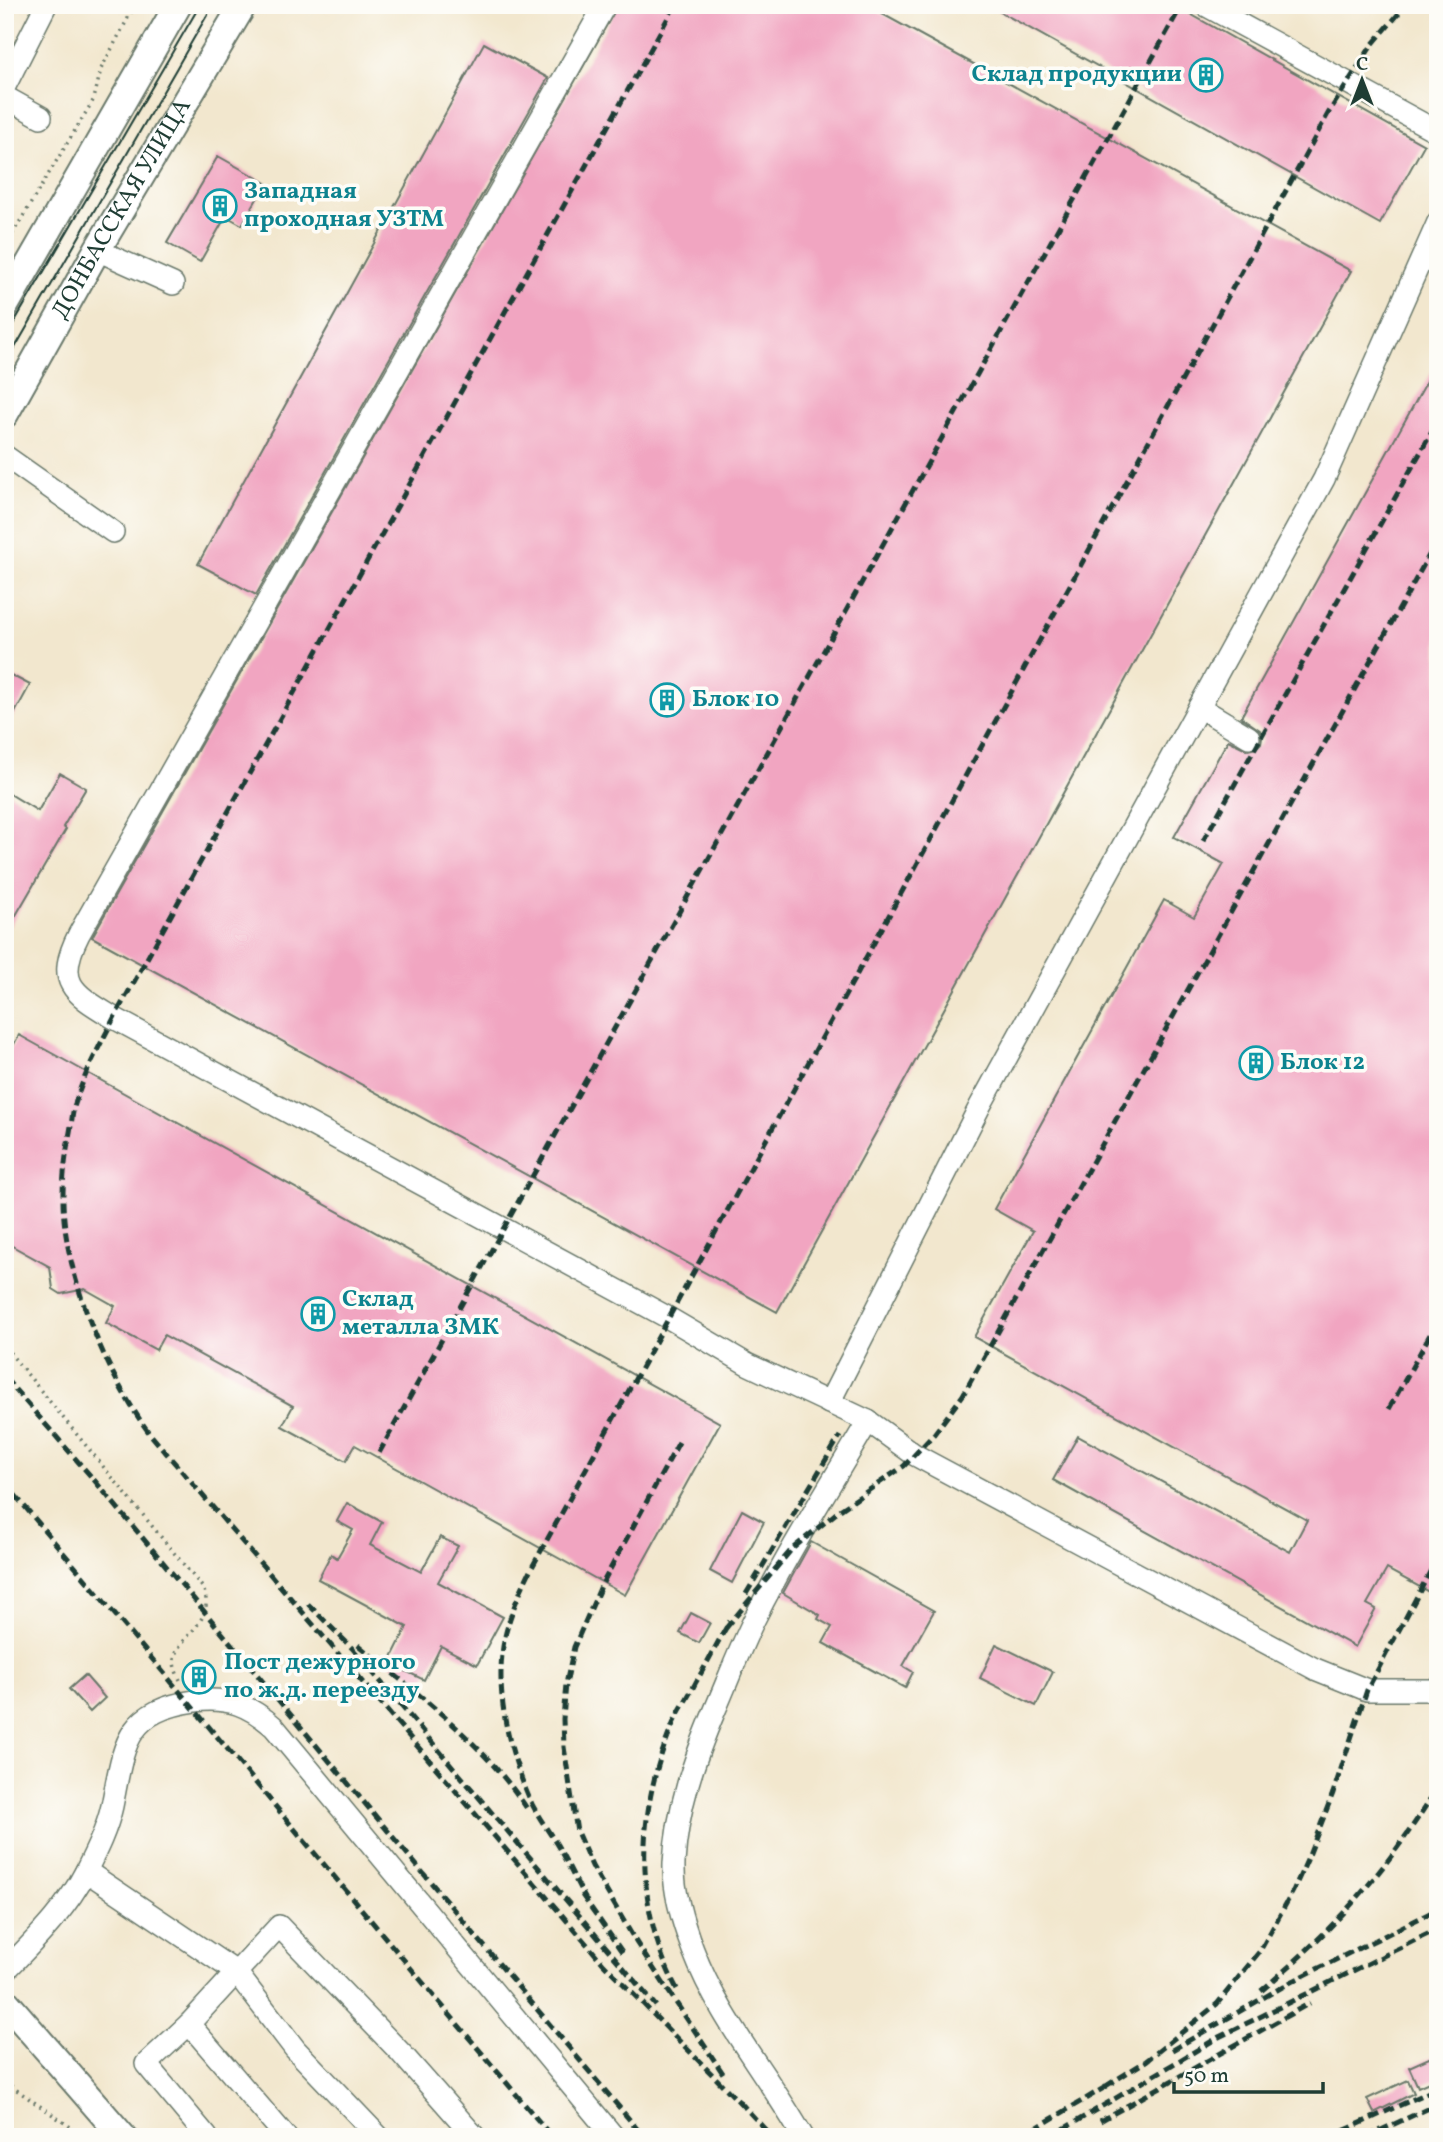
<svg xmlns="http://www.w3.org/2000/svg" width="1443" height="2142" viewBox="0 0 1443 2142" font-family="Vollkorn,serif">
<rect width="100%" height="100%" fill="#fdfcf7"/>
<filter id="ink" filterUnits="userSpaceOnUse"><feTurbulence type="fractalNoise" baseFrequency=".0143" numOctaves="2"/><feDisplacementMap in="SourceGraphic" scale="14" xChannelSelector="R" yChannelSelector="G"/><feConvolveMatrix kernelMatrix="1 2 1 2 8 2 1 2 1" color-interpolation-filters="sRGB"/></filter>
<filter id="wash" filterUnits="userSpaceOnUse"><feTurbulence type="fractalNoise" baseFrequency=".00686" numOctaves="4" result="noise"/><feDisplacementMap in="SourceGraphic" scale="28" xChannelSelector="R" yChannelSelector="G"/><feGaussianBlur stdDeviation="1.57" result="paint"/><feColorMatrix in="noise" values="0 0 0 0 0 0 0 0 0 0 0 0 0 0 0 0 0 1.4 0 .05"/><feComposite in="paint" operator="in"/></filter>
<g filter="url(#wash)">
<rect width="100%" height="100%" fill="#f2e7ce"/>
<g id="blocks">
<g fill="#f1a5c1">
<path d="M618,5H866L1351,271L777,1312L92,937Z"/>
<path d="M988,5H1174L1424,145L1380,224Z"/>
<path d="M484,43L548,78L256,595L198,564Z"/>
<path d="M218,156L266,183L242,225L226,216L200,262L167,243Z"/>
<path d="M1438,361V1597L1387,1569L1367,1604L1376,1609L1355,1647L1053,1480L1078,1436L1290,1552L1307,1520L974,1337L1033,1231L994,1209L1164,900L1194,917L1224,864L1174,837L1228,740L1248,750L1256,748L1261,743L1262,737L1260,730L1241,717Z"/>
<path d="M5,672L30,685L5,731Z"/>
<path d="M60,773L86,788L63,827L66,829L5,934V791L38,811Z"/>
<path d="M19,1035L720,1423L625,1595L355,1445L346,1461L282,1426L293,1406L164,1335L156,1350L106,1323L115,1306L85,1289L61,1294L53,1289L50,1267L5,1242V1060Z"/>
<path d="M347,1503L382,1522L370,1545L421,1572L440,1537L458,1546L438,1582L503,1617L477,1665L441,1646L424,1680L389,1663L407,1627L318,1579L331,1554L337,1558L353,1530L337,1521Z"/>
<path d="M742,1510L764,1522L732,1583L710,1571Z"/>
<path d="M811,1542L934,1611L903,1666L913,1672L905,1688L823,1643L832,1627L818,1619L820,1615L783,1593Z"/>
<path d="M691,1613L710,1623L699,1643L680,1633Z"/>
<path d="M996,1644L1053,1672L1036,1706L980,1678Z"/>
<path d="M85,1675L105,1698L90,1712L69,1689Z"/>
<path d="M1438,2054V2078L1418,2087L1409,2067Z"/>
<path d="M1408,2080L1414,2093L1374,2113L1367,2099Z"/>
</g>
</g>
</g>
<g filter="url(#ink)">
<use href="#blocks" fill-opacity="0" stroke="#69786a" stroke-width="2"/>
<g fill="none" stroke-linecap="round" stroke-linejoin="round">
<defs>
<g id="minor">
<path d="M605,5L79,934C54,983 73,993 114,1018L667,1317L747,1364L868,1421L915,1455L1315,1669L1367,1690H1438"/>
<path d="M1205,5L1438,132"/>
<path d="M5,86L46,5"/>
<path d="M5,97L41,117"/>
<path d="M97,250L173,284"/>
<path d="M5,456L113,532"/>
<path d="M1199,707L1249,737"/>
<path d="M829,1403L980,1106L1324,479L1438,222"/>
<path d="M86,1871L236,1972L295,2049L379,2137"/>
<path d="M5,1971C35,1940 66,1910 86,1871C96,1851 107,1829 112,1806C124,1746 124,1711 195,1701C229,1697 249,1705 274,1727L614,2137"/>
<path d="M189,2024L146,2064L207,2137"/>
<path d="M286,2137L189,2024L279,1926L401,2053L475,2137"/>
<path d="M803,2137C767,2073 719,2019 693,1950C683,1924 673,1891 674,1863C677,1808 694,1760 715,1710C728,1680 740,1648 755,1618C789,1550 830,1486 868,1421"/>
</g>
<g id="major">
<path d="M5,306L178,5"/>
<path id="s1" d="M5,414L97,250L243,5"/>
<path d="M5,2001L123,2137"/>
</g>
</defs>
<use href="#minor" stroke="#69786a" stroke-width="24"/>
<use href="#major" stroke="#69786a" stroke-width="30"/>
<g stroke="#69786a" stroke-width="3.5" stroke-dasharray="2 5" stroke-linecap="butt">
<path d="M5,246L94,99L101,69L135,5"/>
<path d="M5,1347L203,1588C218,1623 175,1637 174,1661C174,1668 178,1676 181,1682"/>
<path d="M5,2082L85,2137"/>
</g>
<use href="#minor" stroke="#fff" stroke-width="21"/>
<use href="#major" stroke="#fff" stroke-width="26"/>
<g stroke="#1f3d34" stroke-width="2">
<path d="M5,338L200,5"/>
<path d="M5,365L213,5"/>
</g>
<g stroke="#1f3d34" stroke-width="5" stroke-dasharray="10 5" stroke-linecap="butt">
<path d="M675,5L114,1018C100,1045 85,1072 76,1101C72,1111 72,1122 70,1132C66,1153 63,1175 63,1196C62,1270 106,1375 150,1434L603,1963L746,2109"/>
<path d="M1203,841L1438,421"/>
<path d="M5,1378L95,1481L644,2137"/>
<path d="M1389,1409L1438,1320"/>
<path d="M679,1442L601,1586L574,1647L566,1684L563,1719L564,1747L577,1832L592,1866L636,1942L724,2075"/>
<path d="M379,1453L1182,5"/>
<path d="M5,1483L552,2137"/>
<path d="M746,1594L840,1436"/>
<path d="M308,1604L352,1648L656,2006"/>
<path d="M726,1628L792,1549L840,1510L904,1466L934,1434L963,1395L1438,539"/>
<path d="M358,1645C420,1696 483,1742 528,1810"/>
<path d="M582,1895L625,1956"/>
<path d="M587,1902C578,1885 569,1867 560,1850C551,1834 540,1820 532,1804C510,1756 494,1694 504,1641C509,1616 519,1594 530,1571L1329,112L1372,45L1406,5"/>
<path d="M677,1989C634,1908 636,1812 671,1729C677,1713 688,1698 696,1682C708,1662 718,1641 730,1621"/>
<path d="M1261,1991C1336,1927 1387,1871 1438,1786"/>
<path d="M1172,2050L1291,1982L1438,1909"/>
<path d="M1106,2086L1146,2061L1217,2004L1260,1951L1293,1891L1308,1858L1333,1793L1367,1690L1438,1557"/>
<path d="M739,2101L772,2137"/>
<path d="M1100,2121L1310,2003"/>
<path d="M1021,2137L1114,2082"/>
<path d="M1050,2137L1219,2037L1438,1929"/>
<path d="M1330,2137L1438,2088"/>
<path d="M1366,2137L1438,2104"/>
</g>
</g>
</g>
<defs>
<symbol id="building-ring" viewBox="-11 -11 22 22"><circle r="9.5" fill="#fdfcf7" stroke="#0f9aa8" stroke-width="1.5"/><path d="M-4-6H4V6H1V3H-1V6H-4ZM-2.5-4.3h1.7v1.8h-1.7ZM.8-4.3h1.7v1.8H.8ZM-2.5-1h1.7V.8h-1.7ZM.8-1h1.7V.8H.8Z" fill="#0f9aa8"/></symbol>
</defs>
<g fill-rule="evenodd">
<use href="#building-ring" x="1187" y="56" width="38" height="38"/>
<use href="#building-ring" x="201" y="187" width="38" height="38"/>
<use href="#building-ring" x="648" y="681" width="38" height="38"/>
<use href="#building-ring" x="1237" y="1044" width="38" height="38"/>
<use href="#building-ring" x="299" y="1295" width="38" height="38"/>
<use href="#building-ring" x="180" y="1658" width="38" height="38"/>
</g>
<g text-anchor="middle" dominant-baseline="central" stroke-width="7" stroke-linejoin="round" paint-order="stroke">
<g font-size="24" font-weight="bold" fill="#0d838f" stroke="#fdfcf7" text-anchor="start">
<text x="1182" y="75" text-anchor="end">Склад продукции</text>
<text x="244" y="192">Западная<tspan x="244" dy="28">проходная УЗТМ</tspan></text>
<text x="692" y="700">Блок 10</text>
<text x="1280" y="1063">Блок 12</text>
<text x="342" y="1300">Склад<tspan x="342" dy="28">металла ЗМК</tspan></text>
<text x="224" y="1663">Пост дежурного<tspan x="224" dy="28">по ж.д. переезду</tspan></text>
</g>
<g font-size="24" fill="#1f3d34" stroke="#fdfcf7">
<text stroke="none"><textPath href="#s1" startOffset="236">ДОНБАССКАЯ УЛИЦА</textPath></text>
</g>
</g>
<rect width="1443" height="2142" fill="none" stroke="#fdfcf7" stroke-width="28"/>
<g transform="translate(1362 80)" stroke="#fdfcf7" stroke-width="5" paint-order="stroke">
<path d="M0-5L12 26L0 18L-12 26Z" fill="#1f3d34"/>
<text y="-10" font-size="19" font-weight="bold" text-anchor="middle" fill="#1f3d34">С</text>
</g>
<path d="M1174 2082v10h149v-10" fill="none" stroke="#1f3d34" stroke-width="3.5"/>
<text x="1184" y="2082" font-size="21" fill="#1f3d34" stroke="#fdfcf7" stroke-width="5" paint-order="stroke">50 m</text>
</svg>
